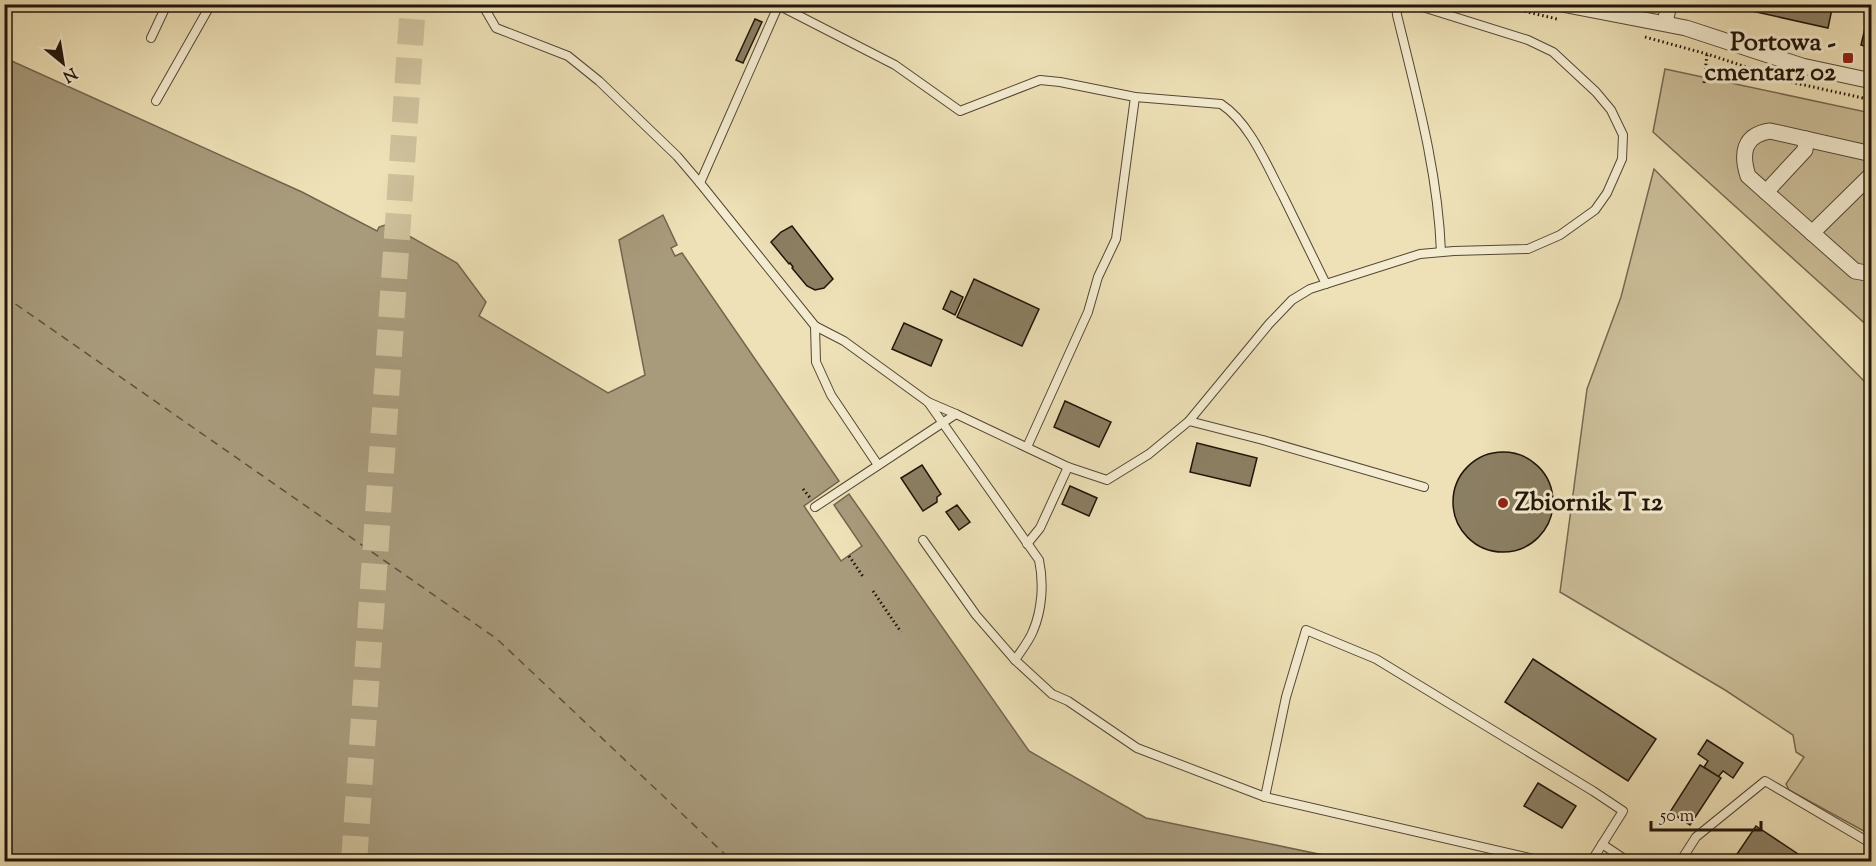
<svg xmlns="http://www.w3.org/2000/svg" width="1876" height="866" viewBox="0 0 1876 866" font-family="'Sorts Mill Goudy',serif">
<rect width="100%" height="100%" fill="#eee1b7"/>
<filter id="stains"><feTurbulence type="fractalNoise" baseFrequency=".00333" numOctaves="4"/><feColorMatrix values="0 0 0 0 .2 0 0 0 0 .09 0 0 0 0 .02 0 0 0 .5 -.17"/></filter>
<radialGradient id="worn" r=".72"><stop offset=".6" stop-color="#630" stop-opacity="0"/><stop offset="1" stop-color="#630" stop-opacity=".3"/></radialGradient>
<g fill="#cbbe99" stroke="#766951" stroke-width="1.5">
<path d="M1665,69L1871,113V329L1653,132Z"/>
<path d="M1654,169L1871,388V835L1789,790L1786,784L1804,757L1796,752L1793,735L1725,690L1560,592L1587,389L1621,297Z"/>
</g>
<path fill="#a89b7c" stroke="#72654e" stroke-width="1.5" d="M5,58L302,192L377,231L379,227L388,224L457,263L486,302L479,316L608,393L645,375L619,240L663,215L677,245L671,248L675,256L682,253L839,481L804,506L841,561L862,546L834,505L849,494L1029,751L1146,818L1352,861H5Z"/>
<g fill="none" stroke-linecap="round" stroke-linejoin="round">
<path stroke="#5d513d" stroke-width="1.5" stroke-dasharray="8 6" stroke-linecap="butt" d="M4,296L497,639L733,862"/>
</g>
<g fill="#8b7f63" stroke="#201409" stroke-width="1.5">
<path d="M842,4H880L873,8L858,9Z"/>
<path d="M1720,4H1833L1828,28Z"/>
<path d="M1868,16L1872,17V48L1861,45Z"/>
<path d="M755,19L762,22L743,63L736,60Z"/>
<path d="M792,226L833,279L824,288L815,290L807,286L792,268L793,267L790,263L789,264L771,242L781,232Z"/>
<path d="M974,279L1039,309L1022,346L957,317Z"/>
<path d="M951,291L963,297L955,315L943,309Z"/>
<path d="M904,323L942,340L931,366L892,349Z"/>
<path d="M1065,401L1111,422L1099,447L1054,427Z"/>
<path d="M1197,443L1257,458L1250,486L1190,472Z"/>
<circle cx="1503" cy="502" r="50"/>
<path d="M922,465L941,494L937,497V502L923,511L901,478Z"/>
<path d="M1070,486L1097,498L1089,516L1062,504Z"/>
<path d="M957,505L970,522L959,530L946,512Z"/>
<path d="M1533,659L1656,739L1628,781L1505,702Z"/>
<path d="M1707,740L1743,763L1733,778L1723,771L1718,777L1704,767L1708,761L1698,754Z"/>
<path d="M1700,765L1721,778L1690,825L1670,812Z"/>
<path d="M1538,783L1576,806L1562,828L1524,806Z"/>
<path d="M1756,826L1810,862H1742L1735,857Z"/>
</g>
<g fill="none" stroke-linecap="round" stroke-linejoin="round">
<path stroke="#cfc29d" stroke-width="26" stroke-dasharray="26 13" stroke-linecap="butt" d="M354,862L413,4"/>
<defs>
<g id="lane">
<path d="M482,4L496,28L568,56L599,81L677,156L700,183L815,326L816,362L831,395L878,465"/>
<path d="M1396,4L1397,15C1416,93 1438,171 1441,252"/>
<path d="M778,5L895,65L960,111L1040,80L1060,82L1135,97L1221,104C1250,123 1267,166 1283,196C1297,225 1312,255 1326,284"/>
<path d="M151,38L167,4"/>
<path d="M156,101L211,4"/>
<path d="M700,183L779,4"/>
<path d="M815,326L844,341L928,402L1039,560C1044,583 1042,610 1033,631C1029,641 1021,651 1015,660"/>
<path d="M928,402L956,414L1068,467L1107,480L1149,454L1189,421L1263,440L1424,487"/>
<path d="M1189,421L1269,324L1292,300L1310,289L1420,254L1454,251L1528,249L1560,235L1595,210L1607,193L1622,159L1623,135L1611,110L1596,92L1553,52L1528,40L1413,4"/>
<path d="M1027,447L1088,312L1098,277L1116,239L1135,97"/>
<path d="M815,507L956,414"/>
<path d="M923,540L976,615L1015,660L1052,694L1068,701L1137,748L1265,797L1547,862"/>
<path d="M1027,544L1040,528L1068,467"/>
<path d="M1265,797L1286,697L1306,630L1376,659L1593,791L1623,811L1591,862"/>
<path d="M1602,844L1629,862"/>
<path d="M1680,862L1696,837L1765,781L1872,844"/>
</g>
<g id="street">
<path d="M1562,4L1686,28L1802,66L1872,81"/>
<path d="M1665,23L1669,4"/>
<path d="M1872,154L1770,131C1743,135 1741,154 1748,176L1855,271L1872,274"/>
<path d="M1766,192L1805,150L1806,139"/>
<path d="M1812,233L1872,174"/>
</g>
</defs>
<use href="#lane" stroke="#544734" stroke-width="10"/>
<use href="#street" stroke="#544734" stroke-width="17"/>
<g stroke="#201409" stroke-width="3" stroke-dasharray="1.5 3" stroke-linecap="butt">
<path d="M1494,4L1557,19"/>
<path d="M1645,37L1707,54L1795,83L1872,100"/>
<path d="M1704,83L1707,54"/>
<path d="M803,489L811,499"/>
<path d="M849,556L864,578"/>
<path d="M873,591L901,632"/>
</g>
<use href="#lane" stroke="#f4ecd0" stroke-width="8"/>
<use href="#street" stroke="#f4ecd0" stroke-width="15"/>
</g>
<g fill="#8f2418" stroke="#f4ecd0" stroke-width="2">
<rect x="1842" y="52" width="12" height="12" rx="3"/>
<circle cx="1503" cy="503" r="6"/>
</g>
<g text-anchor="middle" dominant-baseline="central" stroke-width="6" stroke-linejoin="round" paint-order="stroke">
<g font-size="26" font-weight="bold" fill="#201409" stroke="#f4ecd0" text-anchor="end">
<text x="1836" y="43">Portowa -<tspan x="1836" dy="30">cmentarz 02</tspan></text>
<text x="1515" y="503" text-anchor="start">Zbiornik T 12</text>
</g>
</g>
<rect width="1876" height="866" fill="none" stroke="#eee1b7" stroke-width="24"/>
<rect x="6" y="6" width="1864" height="854" fill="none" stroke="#201409" stroke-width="3"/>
<rect x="12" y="12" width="1852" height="842" fill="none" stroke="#201409" stroke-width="1.5"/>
<g transform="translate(63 63) rotate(150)" stroke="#f4ecd0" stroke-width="4.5" paint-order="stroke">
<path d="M0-4.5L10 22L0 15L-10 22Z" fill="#201409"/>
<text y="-9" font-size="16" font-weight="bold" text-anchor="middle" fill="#201409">N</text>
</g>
<path d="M1651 821v9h110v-9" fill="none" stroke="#201409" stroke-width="3"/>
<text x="1660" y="821" font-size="18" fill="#201409" stroke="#f4ecd0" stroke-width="4.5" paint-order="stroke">50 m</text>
<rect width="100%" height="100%" filter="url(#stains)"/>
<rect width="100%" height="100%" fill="url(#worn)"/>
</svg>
